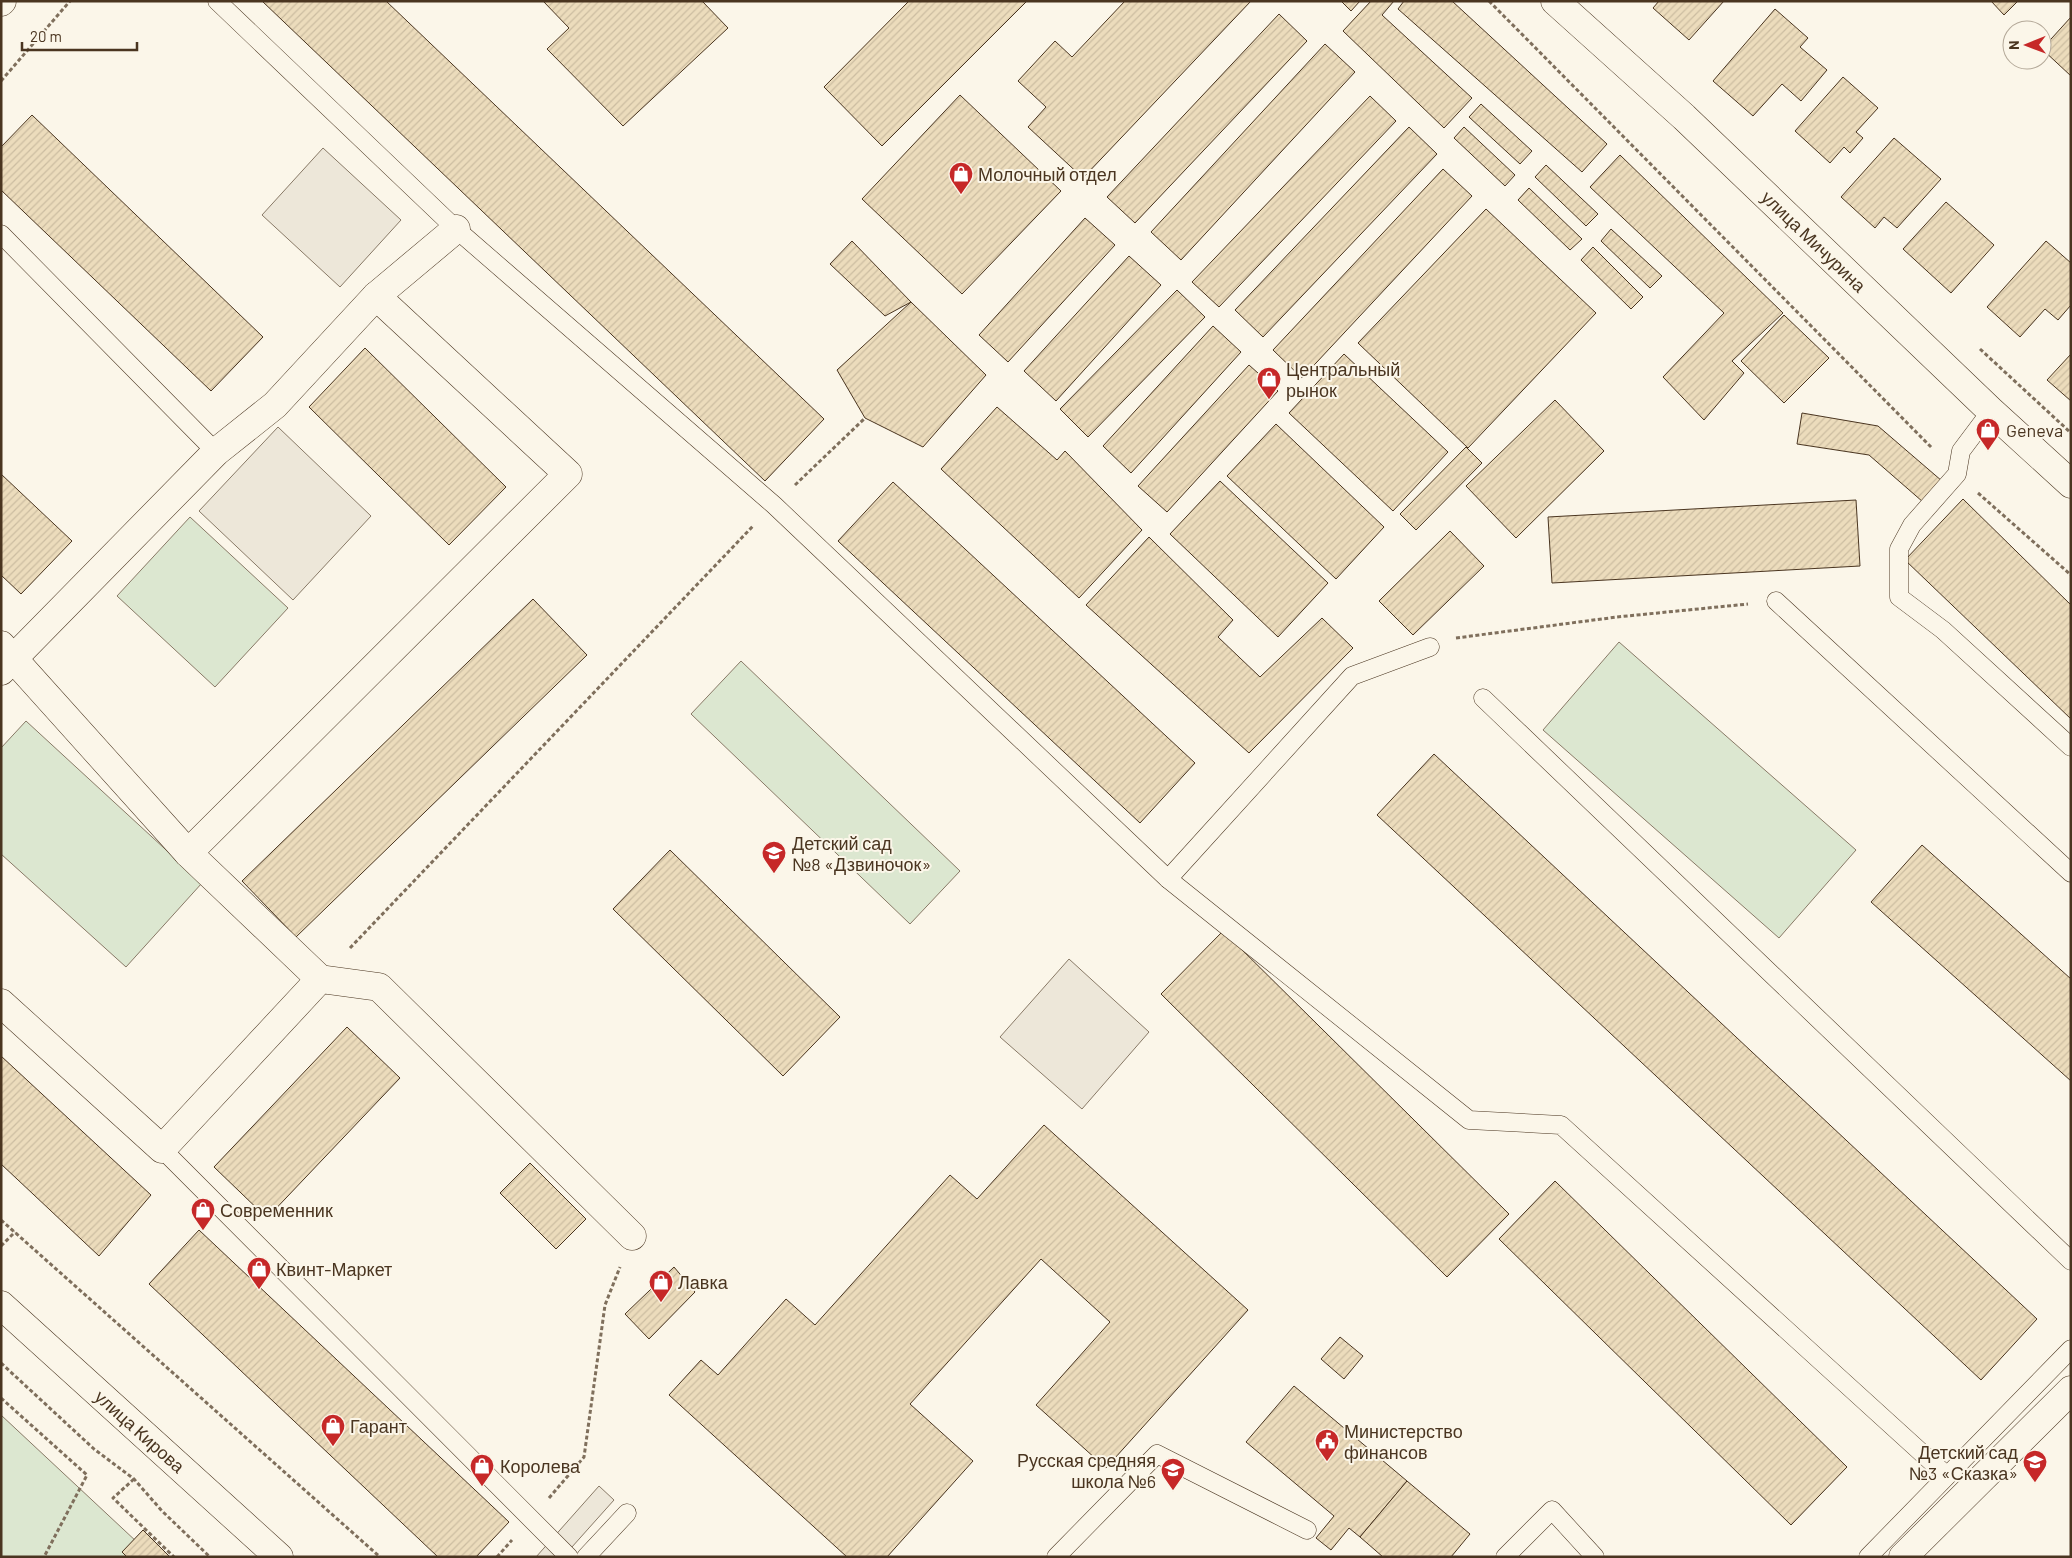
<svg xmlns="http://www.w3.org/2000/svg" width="2072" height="1558" viewBox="0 0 2072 1558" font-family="Barlow,sans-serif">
<defs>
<pattern id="building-hatch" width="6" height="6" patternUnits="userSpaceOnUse" patternTransform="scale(1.25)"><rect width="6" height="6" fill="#ecdcbc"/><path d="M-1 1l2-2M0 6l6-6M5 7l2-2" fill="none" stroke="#ccbda1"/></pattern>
</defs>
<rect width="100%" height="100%" fill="#fbf6e9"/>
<g fill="#dce7d0" stroke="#887966">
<path d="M190,517L288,608L215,687L117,596Z"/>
<path d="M1619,642L1856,850L1779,938L1543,730Z"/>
<path d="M741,661L960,871L910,924L691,714Z"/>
<path d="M26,721L202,883L126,967L1,854V748Z"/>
<path d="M1,1415L153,1557H1Z"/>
</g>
<g fill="#ede7d9" stroke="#887966">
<path d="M323,148L401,220L340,287L262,215Z"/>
<path d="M278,427L371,516L293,600L199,511Z"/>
<path d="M1069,959L1149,1032L1082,1109L1000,1037Z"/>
<path d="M599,1486L614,1500L563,1557H536Z"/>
</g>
<g fill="url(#building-hatch)" stroke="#4a3520">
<path d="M262,1H386L824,419L765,481Z"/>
<path d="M543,1H702L728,28L623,126L547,49L569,28Z"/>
<path d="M909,1H1027L882,146L824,87Z"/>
<path d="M1125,1H1251L1083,178L1028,127L1046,107L1018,81L1055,41L1072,57Z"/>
<path d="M1341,1H1360L1351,11Z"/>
<path d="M1371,1H1394L1382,15L1472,98L1444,128L1343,31Z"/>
<path d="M1404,1H1452L1607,144L1582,172L1398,9Z"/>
<path d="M1659,1H1724L1689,40L1653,8Z"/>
<path d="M1991,1H2018L2004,15Z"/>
<path d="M1775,9L1808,38L1800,47L1827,70L1801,101L1782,84L1753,116L1713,81Z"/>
<path d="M1279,14L1307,41L1135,223L1107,197Z"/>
<path d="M2071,17V76L2042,49Z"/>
<path d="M1325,44L1355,72L1181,260L1151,232Z"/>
<path d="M1843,77L1878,108L1856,132L1863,138L1850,153L1844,147L1830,163L1795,131Z"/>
<path d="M960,95L1061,191L962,294L862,199Z"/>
<path d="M1370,96L1396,121L1219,307L1192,282Z"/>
<path d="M1481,104L1532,151L1520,164L1469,117Z"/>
<path d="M32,115L263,337L211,391L1,190V147Z"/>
<path d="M1409,127L1437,154L1263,337L1235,310Z"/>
<path d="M1464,127L1515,175L1505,186L1454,138Z"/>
<path d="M1894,138L1941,179L1897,228L1884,217L1875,228L1841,197Z"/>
<path d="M1620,155L1783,313L1732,361L1744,373L1704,420L1663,377L1724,313L1590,187Z"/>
<path d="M1546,165L1598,214L1586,226L1535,177Z"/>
<path d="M1443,169L1472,196L1302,378L1273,350Z"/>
<path d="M1529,188L1582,239L1570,250L1518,200Z"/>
<path d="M1946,202L1994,245L1951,293L1903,249Z"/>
<path d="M1486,209L1596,313L1468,448L1358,343Z"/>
<path d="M1085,218L1115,245L1008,362L979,335Z"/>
<path d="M1611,229L1662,276L1650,288L1601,241Z"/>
<path d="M852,241L911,302L885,316L830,264Z"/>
<path d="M2046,241L2071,263V305L2058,320L2045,309L2020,337L1987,307Z"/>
<path d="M1593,247L1643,297L1631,309L1581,260Z"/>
<path d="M1129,256L1161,285L1056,401L1024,371Z"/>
<path d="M1177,290L1205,317L1088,437L1060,409Z"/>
<path d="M911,302L986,375L923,447L865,418L837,370Z"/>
<path d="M1784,315L1829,358L1784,403L1741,361Z"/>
<path d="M1213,326L1241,352L1131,473L1103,446Z"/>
<path d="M365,348L506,487L449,545L309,407Z"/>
<path d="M1344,354L1448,452L1393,511L1289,413Z"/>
<path d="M2071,354V401L2047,380Z"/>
<path d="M1249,365L1278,391L1167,512L1138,486Z"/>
<path d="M1555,400L1604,451L1516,538L1466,486Z"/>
<path d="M997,407L1057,460L1065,451L1142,530L1079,598L941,469Z"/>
<path d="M1802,413L1878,426L1942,481L1923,502L1869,455L1797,444Z"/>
<path d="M1276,424L1384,527L1336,579L1227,476Z"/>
<path d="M1466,447L1482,463L1416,530L1400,514Z"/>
<path d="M1,474L72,541L21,594L1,575Z"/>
<path d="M1220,481L1328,583L1278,637L1170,534Z"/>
<path d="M893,482L1195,763L1140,823L838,541Z"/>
<path d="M1963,499L2071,605V719L1905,560Z"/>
<path d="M1856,500L1860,566L1552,583L1548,517Z"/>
<path d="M1450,531L1484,566L1413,635L1379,601Z"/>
<path d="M1149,537L1233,620L1218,637L1260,677L1322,618L1353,648L1249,753L1086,605Z"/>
<path d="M533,599L587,655L296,937L242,881Z"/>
<path d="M1434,754L2037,1319L1981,1380L1377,815Z"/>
<path d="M1922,845L2071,979V1081L1871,902Z"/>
<path d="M670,850L840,1017L783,1076L613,909Z"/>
<path d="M1223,931L1509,1214L1447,1277L1161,994Z"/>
<path d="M347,1027L400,1078L267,1218L214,1167Z"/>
<path d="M1,1056L151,1195L99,1256L1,1164Z"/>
<path d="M1044,1125L1248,1310L1106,1468L1036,1405L1110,1322L1041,1259L910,1404L973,1461L887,1557H847L669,1395L701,1360L718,1375L786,1299L815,1325L950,1175L977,1199Z"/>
<path d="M530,1163L586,1219L556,1249L500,1193Z"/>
<path d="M1555,1181L1847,1467L1791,1525L1499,1239Z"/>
<path d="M199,1230L509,1522L476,1557H438L149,1284Z"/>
<path d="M674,1267L695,1292L649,1339L625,1314Z"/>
<path d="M1340,1337L1363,1356L1344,1379L1321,1359Z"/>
<path d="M1294,1386L1407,1481L1360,1537L1349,1528L1331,1550L1316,1538L1334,1516L1246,1442Z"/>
<path d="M1407,1481L1470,1534L1451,1557H1383L1360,1537Z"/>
<path d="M143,1530L170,1557H127L122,1552Z"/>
</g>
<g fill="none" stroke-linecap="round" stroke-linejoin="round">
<defs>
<g id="lane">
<path d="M217,1L456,229L774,505L1168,879"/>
<path d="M1,234L216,452"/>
<path d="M1991,411L1961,451L1957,474L1912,525L1899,549V597L1943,630L2071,747"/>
<path d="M1776,601L2071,873"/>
<path d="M1430,647L1352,676L1168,879L1469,1120L1561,1125L1946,1475"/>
<path d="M1483,698L2071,1261"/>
<path d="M162,1149L569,1557"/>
<path d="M586,1557L627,1513"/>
<path d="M1056,1557L1157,1454L1307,1530"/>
<path d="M1505,1557L1552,1510L1595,1557"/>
<path d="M1868,1557L2071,1349"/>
</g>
<g id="street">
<path d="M1,645L188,853L320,979"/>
<path d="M1,671L216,452L275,405L376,296L456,229"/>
<path d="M188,853L568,474L376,296"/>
<path d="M1,1003L162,1149L320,979L379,987L632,1236"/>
<path d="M1903,1557L2071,1390"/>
</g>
<g id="secondary">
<path d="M1555,1L1684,117L1991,411L2071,484"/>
<path d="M1,2L2,1"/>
<path d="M1,1305L279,1557"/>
</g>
</defs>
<use href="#lane" stroke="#4a3520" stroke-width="19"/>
<use href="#street" stroke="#4a3520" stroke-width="29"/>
<use href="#secondary" stroke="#4a3520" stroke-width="29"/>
<g stroke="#7f6f5c" stroke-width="3" stroke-dasharray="4 2.5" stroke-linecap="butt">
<path d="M1489,1L1932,448"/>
<path d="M1,81L70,1"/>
<path d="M1980,349L2071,433"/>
<path d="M795,485L865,418"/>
<path d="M1978,493L2071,575"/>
<path d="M1456,638L1617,617L1748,604"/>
<path d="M350,948L753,526"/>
<path d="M1,1220L380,1557"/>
<path d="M1,1246L15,1232"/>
<path d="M1,1363L94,1449L134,1479L162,1511L210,1557"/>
<path d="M1,1398L87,1475L44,1557"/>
<path d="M134,1479L113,1498L174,1557"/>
<path d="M549,1498L584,1457L605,1305L620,1267"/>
<path d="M497,1557L512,1540"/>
</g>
<use href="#lane" stroke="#fbf6e9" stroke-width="18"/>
<use href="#street" stroke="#fbf6e9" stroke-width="28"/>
<use href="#secondary" stroke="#fbf6e9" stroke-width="28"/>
</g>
<defs>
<symbol id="shop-pin" viewBox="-11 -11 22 30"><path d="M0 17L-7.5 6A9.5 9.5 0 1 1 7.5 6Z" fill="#c62828" stroke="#fbf6e9"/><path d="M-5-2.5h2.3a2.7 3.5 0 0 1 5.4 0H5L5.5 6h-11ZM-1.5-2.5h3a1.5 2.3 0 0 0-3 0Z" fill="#fff"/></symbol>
<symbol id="school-pin" viewBox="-11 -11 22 30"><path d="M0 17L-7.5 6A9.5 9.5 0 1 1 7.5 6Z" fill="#c62828" stroke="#fbf6e9"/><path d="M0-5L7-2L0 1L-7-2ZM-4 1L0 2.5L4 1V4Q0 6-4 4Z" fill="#fff"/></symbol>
<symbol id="civic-pin" viewBox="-11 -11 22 30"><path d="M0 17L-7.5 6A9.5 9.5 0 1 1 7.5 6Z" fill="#c62828" stroke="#fbf6e9"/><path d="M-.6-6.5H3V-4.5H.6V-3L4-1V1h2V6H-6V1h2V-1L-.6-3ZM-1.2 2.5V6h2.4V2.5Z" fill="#fff"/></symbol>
</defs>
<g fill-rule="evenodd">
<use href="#shop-pin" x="947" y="160" width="28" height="38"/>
<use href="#shop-pin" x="1255" y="365" width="28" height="38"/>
<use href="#shop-pin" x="1974" y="416" width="28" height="38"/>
<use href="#school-pin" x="760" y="839" width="28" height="38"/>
<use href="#shop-pin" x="189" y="1196" width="28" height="38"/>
<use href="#shop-pin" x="245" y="1255" width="28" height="38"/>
<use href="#shop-pin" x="647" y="1268" width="28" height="38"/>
<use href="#shop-pin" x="319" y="1412" width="28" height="38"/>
<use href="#civic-pin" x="1313" y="1427" width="28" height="38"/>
<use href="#school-pin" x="2021" y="1448" width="28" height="38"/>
<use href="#shop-pin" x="468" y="1452" width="28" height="38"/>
<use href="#school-pin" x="1159" y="1456" width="28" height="38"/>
</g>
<g text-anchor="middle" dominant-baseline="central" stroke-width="4" stroke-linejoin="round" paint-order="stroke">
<g font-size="18" fill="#4a3520" stroke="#fbf6e9" text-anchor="start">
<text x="978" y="174">Молочный отдел</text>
<text x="1286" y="369">Центральный<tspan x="1286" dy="21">рынок</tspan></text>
<text x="2006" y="430">Geneva</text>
<text x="792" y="843">Детский сад<tspan x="792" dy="21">№8 «Дзвиночок»</tspan></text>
<text x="220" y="1210">Современник</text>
<text x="276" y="1269">Квинт-Маркет</text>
<text x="678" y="1282">Лавка</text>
<text x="350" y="1426">Гарант</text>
<text x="1344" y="1431">Министерство<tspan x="1344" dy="21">финансов</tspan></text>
<text x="2018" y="1452" text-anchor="end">Детский сад<tspan x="2018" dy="21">№3 «Сказка»</tspan></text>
<text x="1156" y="1460" text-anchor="end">Русская средняя<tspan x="1156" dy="21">школа №6</tspan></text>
<text x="500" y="1466">Королева</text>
</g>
<g font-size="18" fill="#4a3520" stroke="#fbf6e9">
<text transform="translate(1814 241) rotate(44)">улица Мичурина</text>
<text transform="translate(140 1431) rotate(42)">улица Кирова</text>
</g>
</g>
<rect width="2072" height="1558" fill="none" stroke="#4a3520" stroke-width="5"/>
<g transform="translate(2027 45) rotate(269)"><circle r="24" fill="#fbf6e9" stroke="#b4a999"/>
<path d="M0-4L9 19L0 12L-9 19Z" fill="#c62828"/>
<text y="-8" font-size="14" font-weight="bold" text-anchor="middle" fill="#4a3520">N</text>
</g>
<path d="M22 42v8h115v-8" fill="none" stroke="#4a3520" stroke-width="2.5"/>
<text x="30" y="42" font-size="15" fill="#4a3520" stroke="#fbf6e9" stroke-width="4" paint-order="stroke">20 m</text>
</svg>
